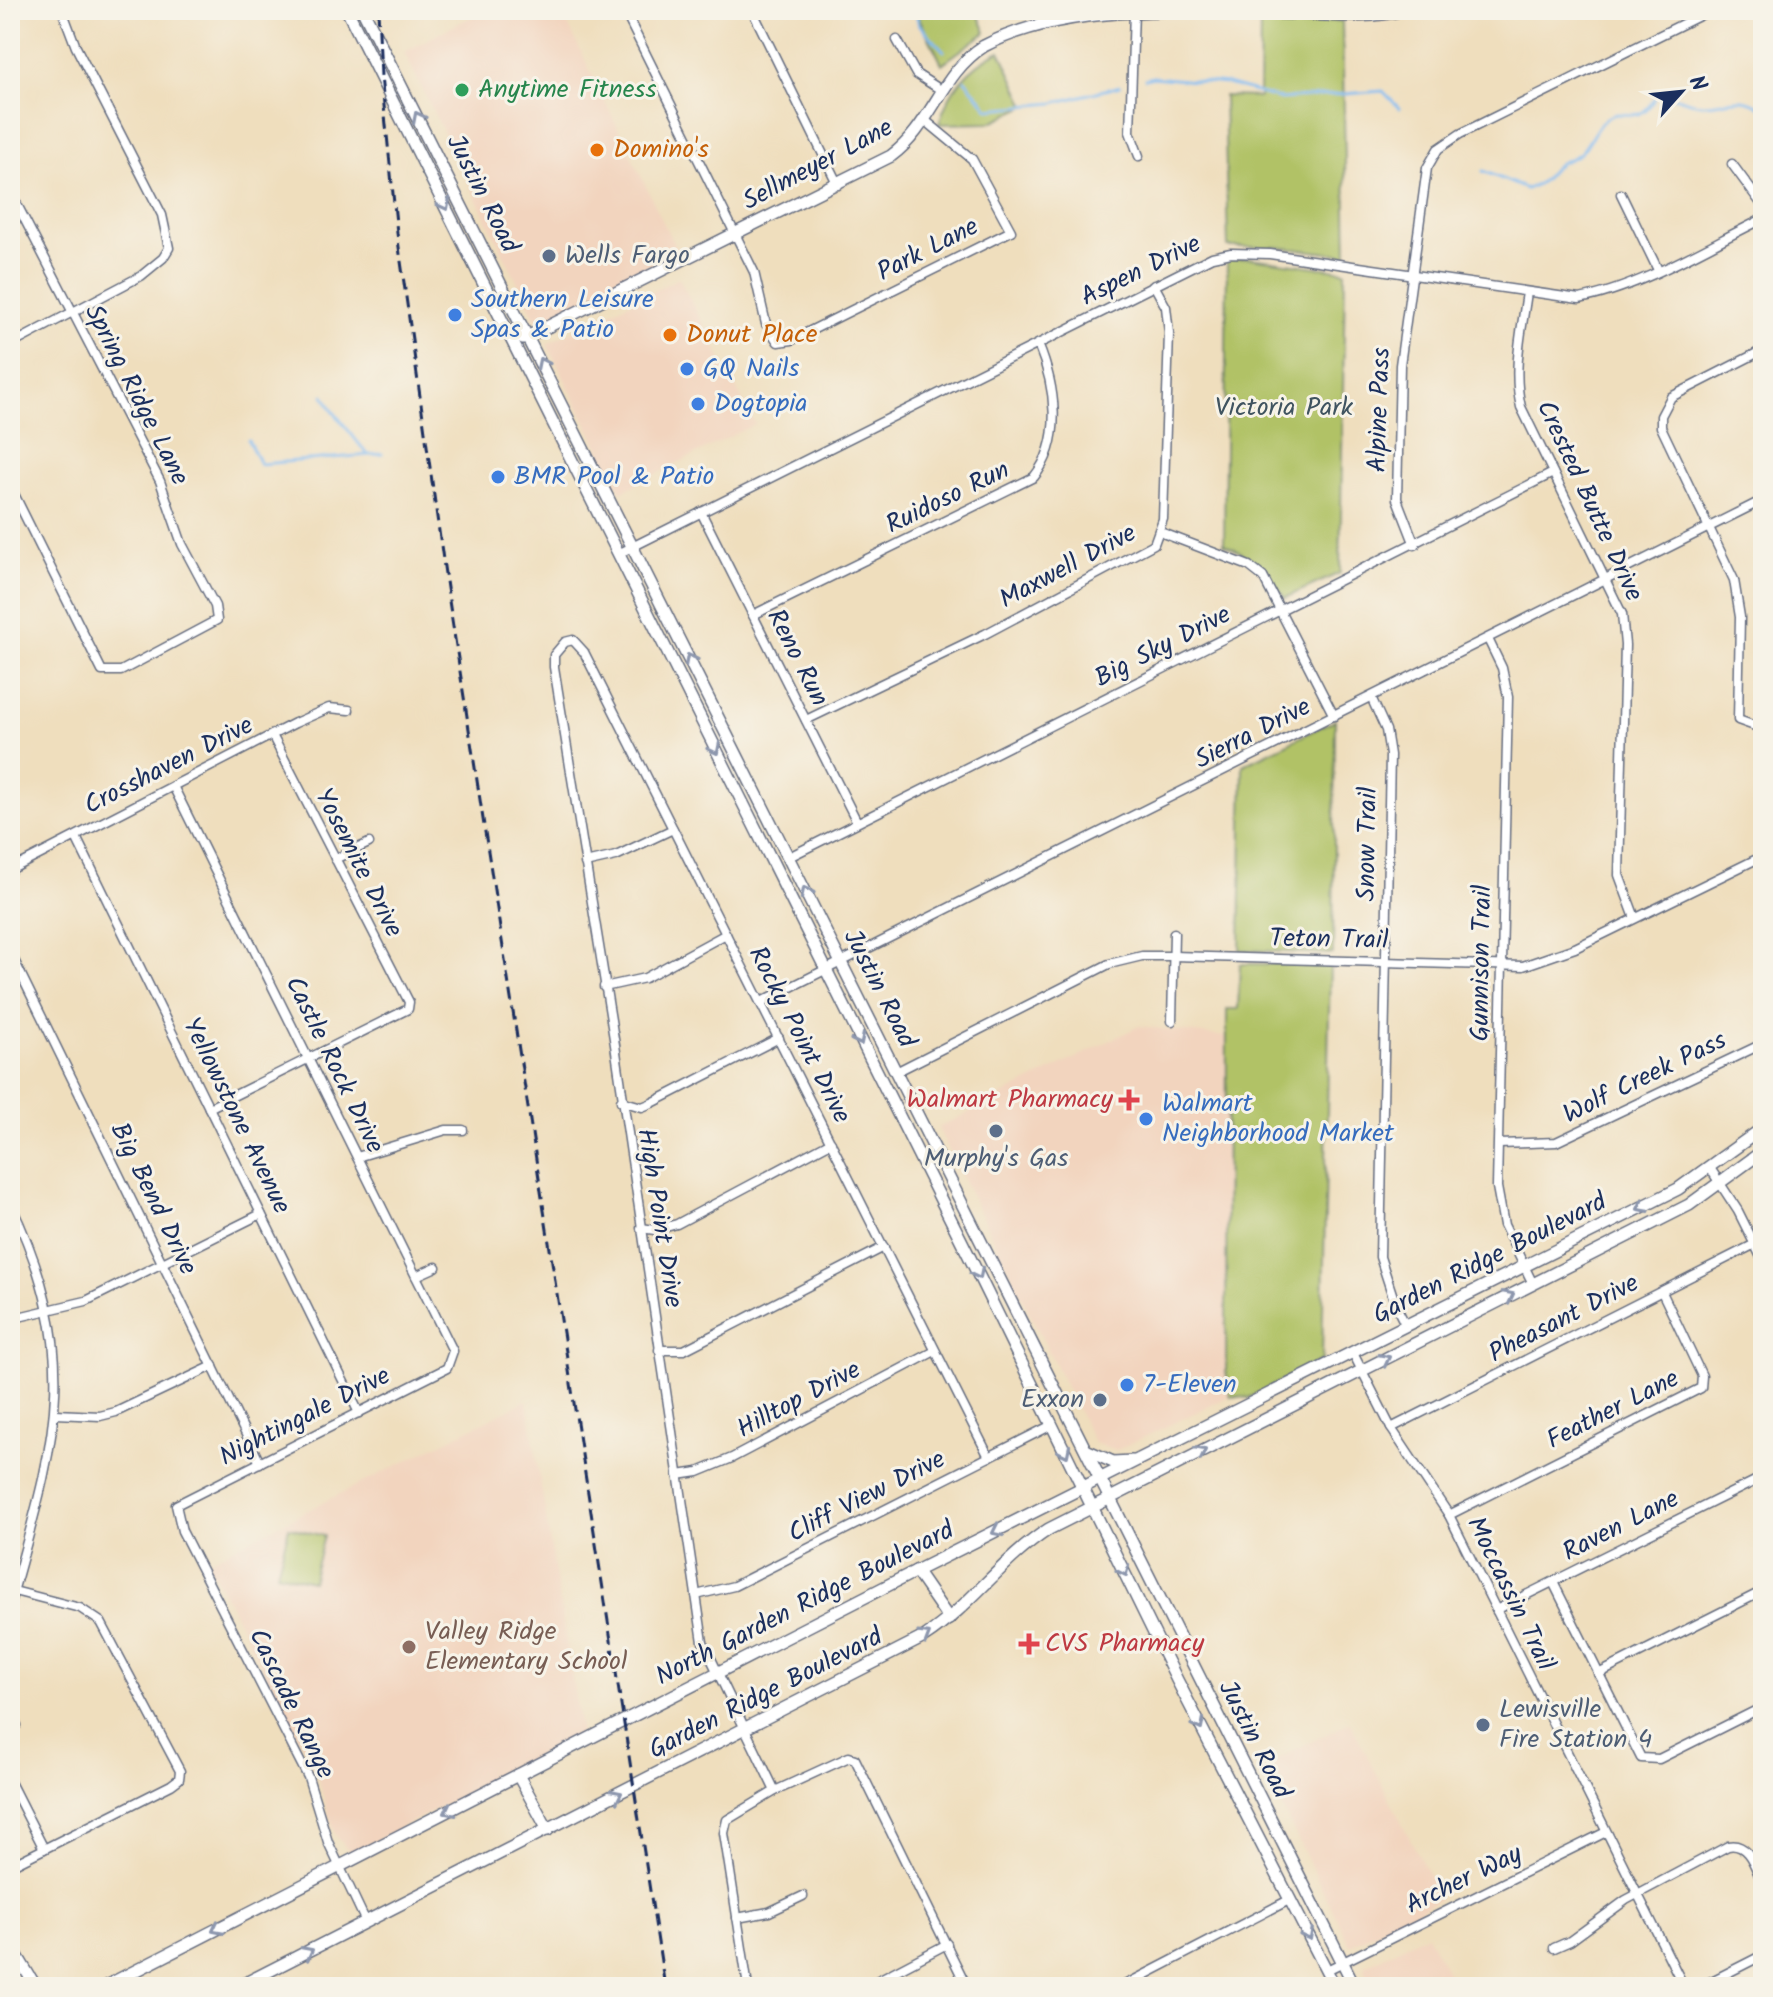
<svg xmlns="http://www.w3.org/2000/svg" width="1773" height="1997" viewBox="0 0 1773 1997" font-family="Kalam,sans-serif">
<rect width="100%" height="100%" fill="#f7f3e8"/>
<filter id="ink" filterUnits="userSpaceOnUse"><feTurbulence type="fractalNoise" baseFrequency=".0125" numOctaves="2"/><feDisplacementMap in="SourceGraphic" scale="16" xChannelSelector="R" yChannelSelector="G"/><feConvolveMatrix kernelMatrix="1 2 1 2 8 2 1 2 1" color-interpolation-filters="sRGB"/></filter>
<filter id="wash" filterUnits="userSpaceOnUse"><feTurbulence type="fractalNoise" baseFrequency=".006" numOctaves="4" result="noise"/><feDisplacementMap in="SourceGraphic" scale="32" xChannelSelector="R" yChannelSelector="G"/><feGaussianBlur stdDeviation="1.8" result="paint"/><feColorMatrix in="noise" values="0 0 0 0 0 0 0 0 0 0 0 0 0 0 0 0 0 1.4 0 .05"/><feComposite in="paint" operator="in"/></filter>
<g filter="url(#wash)">
<rect width="100%" height="100%" fill="#efdebd"/>
<g fill="#f2d4be">
<path d="M484,10H561L678,253L537,322L404,52Z"/>
<path d="M679,278L755,424L621,492L547,344Z"/>
<path d="M1139,1026L1227,1037L1226,1371L1230,1396L1117,1450L1094,1443L938,1128Z"/>
<path d="M527,1400L581,1733L351,1854L335,1834L315,1770L207,1561Z"/>
<path d="M1350,1722L1441,1899L1350,1945L1262,1767Z"/>
<path d="M1427,1934L1455,1987H1372L1364,1970L1366,1965Z"/>
</g>
<g fill="#b1c266" stroke="#667862" stroke-width="2">
<path d="M915,10H976L986,32L942,64Z"/>
<path d="M1260,19L1342,21L1347,255L1276,247H1228L1224,96L1259,97Z"/>
<path d="M1000,51L1026,106L989,123L939,124C948,90 969,66 1000,51Z"/>
<path d="M1250,258L1345,271L1340,573L1285,598C1268,573 1253,556 1224,544L1227,260Z"/>
<path d="M1335,720L1333,954L1240,950L1243,765Z"/>
<path d="M1240,964H1330L1322,1360L1249,1398L1230,1396L1226,1371L1227,1009H1238Z"/>
<path d="M289,1527L324,1536L312,1581L277,1573Z"/>
</g>
<g fill="none" stroke-linecap="round" stroke-linejoin="round">
<g stroke="#7fb9f0" stroke-width="3">
<path d="M915,10L919,24L944,51"/>
<path d="M1145,79L1153,77L1227,84L1281,99L1383,91L1399,108"/>
<path d="M965,80L989,109L1054,103L1120,86"/>
<path d="M1483,171L1526,189C1549,181 1545,174 1560,163C1568,159 1576,158 1582,151C1590,142 1595,128 1604,120C1624,103 1637,131 1656,96C1672,93 1685,103 1701,104C1725,105 1742,91 1763,109"/>
<path d="M324,395L333,411L368,455"/>
<path d="M248,440L260,464L382,454"/>
</g>
</g>
</g>
<g filter="url(#ink)">
<g fill="none" stroke-linecap="round" stroke-linejoin="round">
<defs>
<g id="street">
<path d="M624,10L754,272L766,324L778,342L792,340L1011,231L972,159L926,121"/>
<path d="M752,10L838,185"/>
<path d="M1134,11L1130,132L1139,156"/>
<path d="M897,40L916,74L941,90"/>
<path d="M1732,164L1763,206"/>
<path d="M10,191L160,481L182,544L215,606L217,620L121,671H102L10,486"/>
<path d="M1621,194L1658,270"/>
<path d="M1527,292C1522,330 1512,369 1521,407L1622,614L1625,645L1619,875L1635,918"/>
<path d="M10,345L141,276L163,258L169,248L162,215L76,47L62,10"/>
<path d="M1763,350L1671,397L1661,416V427L1734,580L1740,617L1738,720L1763,729"/>
<path d="M701,512L857,822"/>
<path d="M1160,532L1249,566L1263,577L1334,716"/>
<path d="M1415,545L1397,499L1400,365L1427,168L1438,149L1460,134L1711,10"/>
<path d="M618,554L1212,257L1231,253L1270,254L1579,299C1640,288 1707,246 1763,219"/>
<path d="M753,615L1034,477C1064,440 1055,385 1038,344"/>
<path d="M1488,639L1502,668L1508,697L1497,1187L1504,1225L1533,1284"/>
<path d="M1371,697L1386,730L1390,755L1380,1257L1396,1306L1406,1326"/>
<path d="M806,720L985,634L1154,544L1163,519L1169,333L1166,307L1154,285"/>
<path d="M173,786L453,1351L447,1368L176,1505L182,1531L308,1777L328,1842L366,1922"/>
<path d="M76,837L359,1413"/>
<path d="M789,857L1553,473"/>
<path d="M335,859L369,843"/>
<path d="M585,863L616,856L673,829"/>
<path d="M10,870L295,723L329,708L349,710"/>
<path d="M10,952L260,1463"/>
<path d="M604,987L645,978L726,934"/>
<path d="M761,1002L1763,500"/>
<path d="M1172,1021L1174,933"/>
<path d="M896,1072L1109,964L1142,956H1173L1523,966L1575,948L1763,856"/>
<path d="M621,1101L642,1107L652,1103L779,1038"/>
<path d="M209,1108L408,1009L409,1002L272,735"/>
<path d="M1499,1144L1556,1142L1760,1045L1763,1039"/>
<path d="M357,1157L446,1130H463"/>
<path d="M1710,1168L1738,1211L1763,1261"/>
<path d="M10,1203C85,1361 54,1444 10,1603"/>
<path d="M641,1228L655,1230L677,1224L831,1142"/>
<path d="M416,1276L436,1267"/>
<path d="M10,1319L86,1301L261,1214"/>
<path d="M659,1350H684L884,1247"/>
<path d="M1353,1353L1391,1428L1449,1515L1684,1987"/>
<path d="M56,1414L100,1416L116,1412L213,1366"/>
<path d="M1391,1428L1755,1244"/>
<path d="M678,1475L698,1472L732,1458L935,1351"/>
<path d="M1449,1515L1701,1388L1702,1376L1662,1292"/>
<path d="M1553,1582L1641,1758L1659,1759L1763,1707"/>
<path d="M10,1590L80,1608L101,1622L180,1771L179,1779L171,1785L10,1866"/>
<path d="M696,1595L734,1586L1052,1425"/>
<path d="M1496,1610L1763,1477"/>
<path d="M1598,1674L1763,1591"/>
<path d="M10,1727L17,1725"/>
<path d="M10,1782L44,1849"/>
<path d="M775,1791L703,1642L615,1045L554,667V655L565,642L573,640L584,652L989,1457"/>
<path d="M737,1918L769,1912L803,1896"/>
<path d="M1554,1948L1570,1941L1626,1900L1728,1846C1750,1842 1755,1868 1763,1884"/>
<path d="M1327,1970L1604,1833"/>
<path d="M748,1987L724,1833L727,1820L775,1791L849,1757L855,1759L967,1987"/>
<path d="M865,1987L947,1944"/>
<path d="M1121,1987L1289,1900"/>
<path d="M1700,1987L1763,1955"/>
</g>
<g id="secondary">
<path d="M347,10L974,1266L1177,1680L1335,1987"/>
<path d="M363,10L1355,1987"/>
<path d="M523,339L891,156C932,126 941,73 984,46C1072,0 1201,11 1300,14C1335,15 1370,19 1403,10"/>
<path d="M1088,1451L1113,1462L1132,1461"/>
<path d="M916,1571L949,1619"/>
<path d="M518,1775L548,1830"/>
<path d="M10,1944L36,1987"/>
<path d="M104,1987L916,1571L1678,1189L1763,1128"/>
<path d="M238,1987L924,1637C971,1606 1002,1559 1049,1529L1689,1205L1763,1151"/>
</g>
</defs>
<use href="#street" stroke="#656c7f" stroke-width="11"/>
<use href="#secondary" stroke="#656c7f" stroke-width="14"/>
<use href="#street" stroke="#fff" stroke-width="8"/>
<use href="#secondary" stroke="#fff" stroke-width="11"/>
<path stroke="#1b2f5e" stroke-width="3" stroke-dasharray="12 6" stroke-linecap="butt" d="M378,10L381,76L397,233L447,588L665,1987"/>
</g>
<defs><path id="oneway-chevron" d="M-2-3.5L2.5 0L-2 3.5" fill="none" stroke-width="1.6" stroke-linecap="round" stroke-linejoin="round" transform="scale(2)"/></defs>
<g stroke="#8d97ae">
<use href="#oneway-chevron" transform="translate(418 117) rotate(-117)"/>
<use href="#oneway-chevron" transform="translate(445 205) rotate(63)"/>
<use href="#oneway-chevron" transform="translate(542 363) rotate(-116)"/>
<use href="#oneway-chevron" transform="translate(690 659) rotate(-117)"/>
<use href="#oneway-chevron" transform="translate(715 749) rotate(64)"/>
<use href="#oneway-chevron" transform="translate(806 892) rotate(-116)"/>
<use href="#oneway-chevron" transform="translate(859 1040) rotate(64)"/>
<use href="#oneway-chevron" transform="translate(1642 1207) rotate(153)"/>
<use href="#oneway-chevron" transform="translate(978 1274) rotate(64)"/>
<use href="#oneway-chevron" transform="translate(1509 1296) rotate(-27)"/>
<use href="#oneway-chevron" transform="translate(1385 1359) rotate(-27)"/>
<use href="#oneway-chevron" transform="translate(1065 1452) rotate(64)"/>
<use href="#oneway-chevron" transform="translate(1201 1452) rotate(-27)"/>
<use href="#oneway-chevron" transform="translate(997 1531) rotate(154)"/>
<use href="#oneway-chevron" transform="translate(1124 1571) rotate(64)"/>
<use href="#oneway-chevron" transform="translate(925 1636) rotate(-31)"/>
<use href="#oneway-chevron" transform="translate(1199 1725) rotate(63)"/>
<use href="#oneway-chevron" transform="translate(617 1795) rotate(-27)"/>
<use href="#oneway-chevron" transform="translate(449 1811) rotate(153)"/>
<use href="#oneway-chevron" transform="translate(217 1929) rotate(153)"/>
<use href="#oneway-chevron" transform="translate(1308 1935) rotate(62)"/>
<use href="#oneway-chevron" transform="translate(308 1952) rotate(-27)"/>
</g>
</g>
<circle fill="#2e9e5b" stroke="#f7f3e8" stroke-width="3" cx="462" cy="90" r="8"/>
<g fill="#e8710a" stroke="#f7f3e8" stroke-width="3">
<circle cx="597" cy="150" r="8"/>
<circle cx="670" cy="335" r="8"/>
</g>
<g fill="#5c6f8a" stroke="#f7f3e8" stroke-width="3">
<circle cx="549" cy="256" r="8"/>
<circle cx="996" cy="1131" r="8"/>
<circle cx="1100" cy="1400" r="8"/>
<circle cx="1483" cy="1725" r="8"/>
</g>
<g fill="#3f7fe0" stroke="#f7f3e8" stroke-width="3">
<circle cx="455" cy="315" r="8"/>
<circle cx="687" cy="369" r="8"/>
<circle cx="698" cy="404" r="8"/>
<circle cx="498" cy="477" r="8"/>
<circle cx="1146" cy="1119" r="8"/>
<circle cx="1127" cy="1385" r="8"/>
</g>
<g fill="#e0444e" stroke="#f7f3e8" stroke-width="3">
<path d="M1125 1088h8v8h8v8h-8v8h-8v-8h-8v-8h8z"/>
<path d="M1025 1632h8v8h8v8h-8v8h-8v-8h-8v-8h8z"/>
</g>
<circle fill="#8d6e63" stroke="#f7f3e8" stroke-width="3" cx="409" cy="1647" r="8"/>
<g text-anchor="middle" dominant-baseline="central" stroke-width="6" stroke-linejoin="round" paint-order="stroke">
<g font-size="26" fill="#27864d" stroke="#f7f3e8" text-anchor="start">
<text x="478" y="90">Anytime Fitness</text>
</g>
<g font-size="26" fill="#c56008" stroke="#f7f3e8" text-anchor="start">
<text x="613" y="150">Domino's</text>
<text x="686" y="335">Donut Place</text>
</g>
<g font-size="26" fill="#1b2f5e" stroke="#f7f3e8">
<text transform="translate(818 165) rotate(-28)">Sellmeyer Lane</text>
<text transform="translate(482 194) rotate(63)">Justin Road</text>
<text transform="translate(928 250) rotate(-27)">Park Lane</text>
<text transform="translate(1141 271) rotate(-26)">Aspen Drive</text>
<text transform="translate(136 395) rotate(63)">Spring Ridge Lane</text>
<text transform="translate(1380 410) rotate(-88)">Alpine Pass</text>
<text transform="translate(948 498) rotate(-26)">Ruidoso Run</text>
<text transform="translate(1589 501) rotate(65)">Crested Butte Drive</text>
<text transform="translate(1068 567) rotate(-28)">Maxwell Drive</text>
<text transform="translate(1163 647) rotate(-27)">Big Sky Drive</text>
<text transform="translate(797 658) rotate(63)">Reno Run</text>
<text transform="translate(1253 734) rotate(-27)">Sierra Drive</text>
<text transform="translate(169 766) rotate(-27)">Crosshaven Drive</text>
<text transform="translate(1368 844) rotate(-89)">Snow Trail</text>
<text transform="translate(358 863) rotate(63)">Yosemite Drive</text>
<text transform="translate(1329 940) rotate(1)">Teton Trail</text>
<text transform="translate(1482 963) rotate(-89)">Gunnison Trail</text>
<text transform="translate(879 989) rotate(63)">Justin Road</text>
<text transform="translate(799 1035) rotate(63)">Rocky Point Drive</text>
<text transform="translate(334 1065) rotate(64)">Castle Rock Drive</text>
<text transform="translate(1645 1078) rotate(-26)">Wolf Creek Pass</text>
<text transform="translate(236 1116) rotate(64)">Yellowstone Avenue</text>
<text transform="translate(153 1199) rotate(64)">Big Bend Drive</text>
<text transform="translate(659 1218) rotate(81)">High Point Drive</text>
<text transform="translate(1490 1259) rotate(-27)">Garden Ridge Boulevard</text>
<text transform="translate(1564 1319) rotate(-27)">Pheasant Drive</text>
<text transform="translate(799 1400) rotate(-28)">Hilltop Drive</text>
<text transform="translate(1613 1410) rotate(-27)">Feather Lane</text>
<text transform="translate(305 1417) rotate(-27)">Nightingale Drive</text>
<text transform="translate(867 1497) rotate(-27)">Cliff View Drive</text>
<text transform="translate(1621 1526) rotate(-27)">Raven Lane</text>
<text transform="translate(1510 1594) rotate(64)">Moccassin Trail</text>
<text transform="translate(805 1604) rotate(-27)">North Garden Ridge Boulevard</text>
<text transform="translate(766 1694) rotate(-27)">Garden Ridge Boulevard</text>
<text transform="translate(291 1704) rotate(64)">Cascade Range</text>
<text transform="translate(1254 1740) rotate(63)">Justin Road</text>
<text transform="translate(1464 1880) rotate(-26)">Archer Way</text>
</g>
<g font-size="26" fill="#4e5e75" stroke="#f7f3e8" text-anchor="start">
<text x="565" y="256">Wells Fargo</text>
<text x="996" y="1159" text-anchor="middle">Murphy's Gas</text>
<text x="1084" y="1400" text-anchor="end">Exxon</text>
<text x="1499" y="1710">Lewisville<tspan x="1499" dy="30">Fire Station 4</tspan></text>
</g>
<g font-size="26" fill="#366cbe" stroke="#f7f3e8" text-anchor="start">
<text x="471" y="300">Southern Leisure<tspan x="471" dy="30">Spas &amp; Patio</tspan></text>
<text x="703" y="369">GQ Nails</text>
<text x="714" y="404">Dogtopia</text>
<text x="514" y="477">BMR Pool &amp; Patio</text>
<text x="1162" y="1104">Walmart<tspan x="1162" dy="30">Neighborhood Market</tspan></text>
<text x="1143" y="1385">7-Eleven</text>
</g>
<g font-size="26" fill="#405460" stroke="#f7f3e8">
<text x="1284" y="408">Victoria Park</text>
</g>
<g font-size="26" fill="#be3a42" stroke="#f7f3e8" text-anchor="end">
<text x="1113" y="1100">Walmart Pharmacy</text>
<text x="1045" y="1644" text-anchor="start">CVS Pharmacy</text>
</g>
<g font-size="26" fill="#785e54" stroke="#f7f3e8" text-anchor="start">
<text x="425" y="1632">Valley Ridge<tspan x="425" dy="30">Elementary School</tspan></text>
</g>
</g>
<rect width="1773" height="1997" fill="none" stroke="#f7f3e8" stroke-width="40"/>
<g transform="translate(1681 92) rotate(63)" stroke="#f7f3e8" stroke-width="6" paint-order="stroke">
<path d="M0-6L14 30L0 20L-14 30Z" fill="#1b2f5e"/>
<text y="-12" font-size="22" font-weight="bold" text-anchor="middle" fill="#1b2f5e">N</text>
</g>
</svg>
